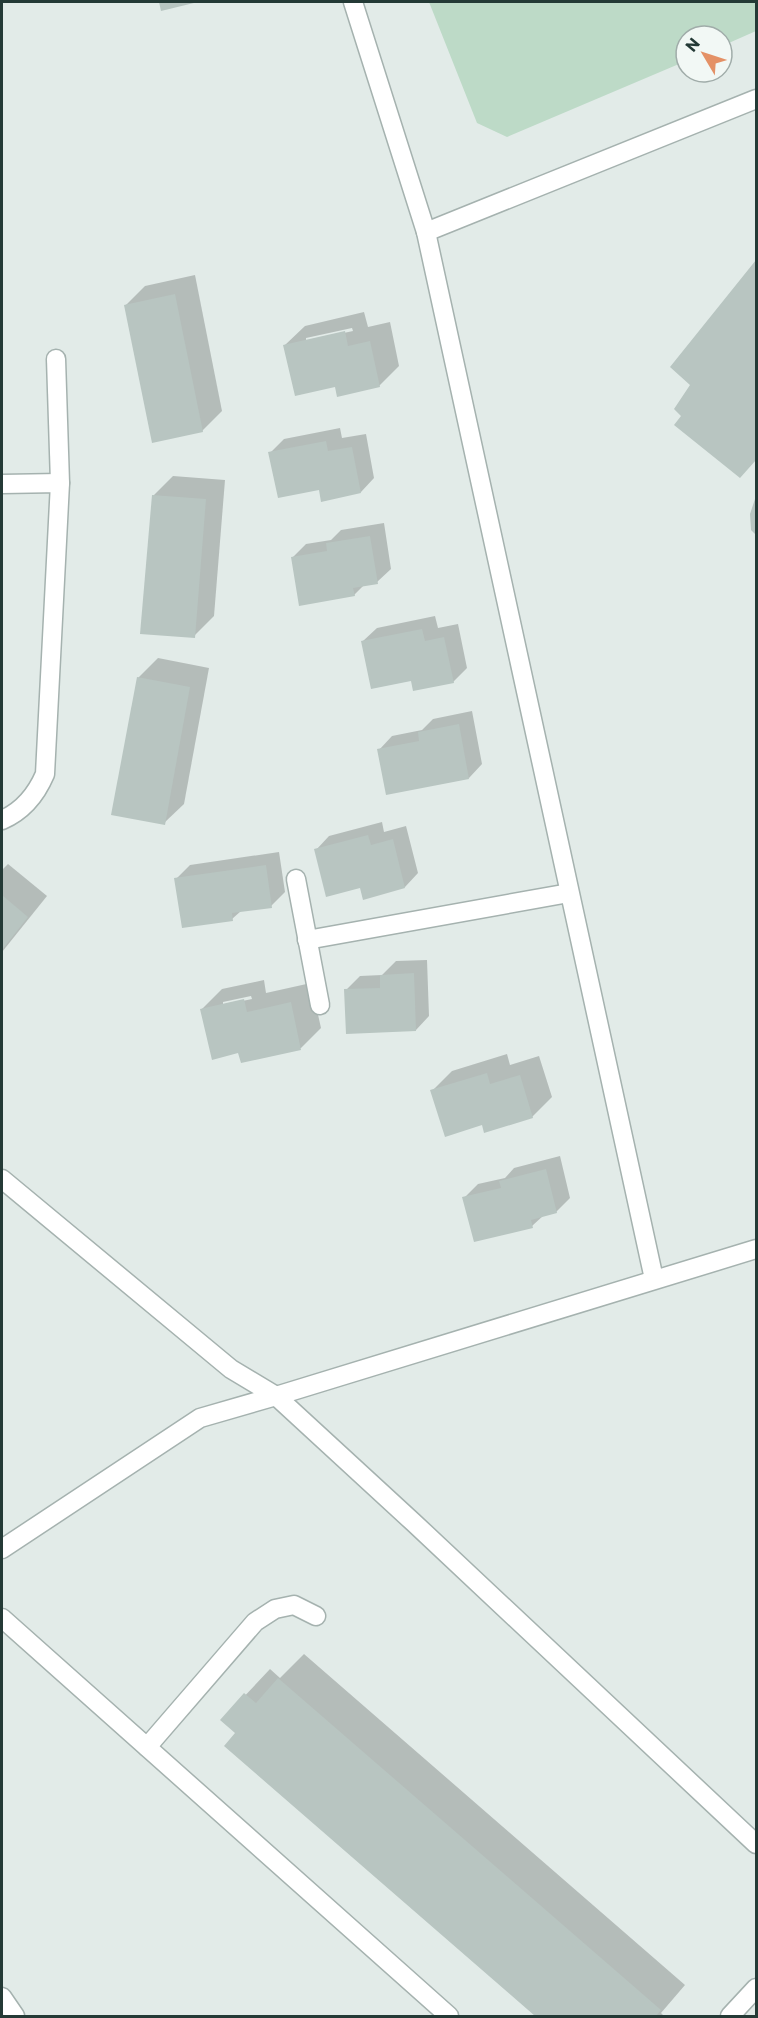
<svg xmlns="http://www.w3.org/2000/svg" width="758" height="2018" viewBox="0 0 758 2018" font-family="Commissioner,sans-serif">
<rect width="100%" height="100%" fill="#e2ebe8"/>
<path fill="#bddac7" d="M429,2H756V31L722,46V36H686V61L507,137L477,123Z"/>
<g fill="#0003" fill-rule="evenodd">
<path d="M756,262V459L740,476L683,416L692,384L672,366Z"/>
<path d="M195,275L222,411L202,431L125,306L145,286Z"/>
<path d="M364,312L368,327L390,322L399,366L379,386L336,385L285,345L305,326ZM352,328L353,331L306,341V338Z"/>
<path d="M340,428L342,438L366,434L374,478L361,492L320,488L270,453L284,439Z"/>
<path d="M173,476L225,480L214,616L194,636L153,496Z"/>
<path d="M384,523L391,569L377,582L365,584L354,595L292,558L306,544L331,540L341,530Z"/>
<path d="M435,616L438,628L458,624L467,668L453,682L413,679L363,641L377,628Z"/>
<path d="M158,658L209,668L184,804L164,823L138,678Z"/>
<path d="M472,711L482,764L469,778L379,750L392,736L422,730L433,719Z"/>
<path d="M382,822L384,832L406,826L418,873L405,887L361,886L316,850L329,836Z"/>
<path d="M279,852L285,892L271,906L241,911L232,919L176,879L190,865Z"/>
<path d="M8,864L47,896L2,952V870Z"/>
<path d="M427,960L429,1016L416,1030L346,990L360,976L382,975L396,961Z"/>
<path d="M264,980L266,993L311,983L321,1028L301,1048L242,1062L239,1052L202,1009L222,989ZM251,996L252,999L223,1005V1002Z"/>
<path d="M507,1054L510,1065L539,1056L552,1097L532,1117L483,1124L432,1091L452,1071Z"/>
<path d="M560,1156L570,1198L556,1212L544,1215L532,1226L464,1198L478,1184L505,1178L514,1168Z"/>
<path d="M304,1654L685,1985L661,2013L664,2016H538L226,1746L237,1733L222,1720L270,1669L280,1678Z"/>
</g>
<g fill="#b8c5c1">
<path d="M159,2H198L161,11Z"/>
<path d="M756,260V460L740,478L674,425L681,416L674,409L690,385L670,367Z"/>
<path d="M175,294L203,432L152,443L124,305Z"/>
<path d="M345,331L348,346L370,341L380,387L337,397L335,387L295,396L283,345Z"/>
<path d="M326,441L328,451L352,447L361,493L321,502L319,490L278,498L268,452Z"/>
<path d="M152,495L206,499L195,638L140,634Z"/>
<path d="M756,496V535L751,530L750,514Z"/>
<path d="M370,536L378,584L353,588L355,596L299,606L291,557L327,551L326,543Z"/>
<path d="M422,629L425,641L444,637L454,683L413,691L411,681L371,689L361,641Z"/>
<path d="M137,677L190,687L165,825L111,815Z"/>
<path d="M459,724L469,779L386,795L377,749L419,741L418,732Z"/>
<path d="M368,835L371,845L393,839L405,888L363,900L360,888L326,897L314,849Z"/>
<path d="M266,865L272,908L232,913L233,921L182,928L174,878Z"/>
<path d="M2,895L28,917L2,950Z"/>
<path d="M414,973L416,1031L346,1034L344,989L380,988V975Z"/>
<path d="M244,999L247,1012L291,1002L301,1050L241,1063L238,1053L212,1060L200,1009Z"/>
<path d="M487,1073L490,1084L520,1075L533,1118L484,1133L482,1125L445,1137L430,1090Z"/>
<path d="M546,1169L557,1213L531,1220L533,1228L474,1242L462,1197L501,1188L499,1181Z"/>
<path d="M278,1678L661,2010L656,2016H535L224,1746L235,1733L220,1720L244,1693L256,1703Z"/>
</g>
<g fill="none" stroke-linecap="round" stroke-linejoin="round">
<defs>
<g id="service">
<path d="M426,232L756,99"/>
<path d="M56,359L60,483"/>
<path d="M2,484L60,483L45,774C36,795 23,811 2,820"/>
<path d="M296,879L320,1005"/>
<path d="M307,940L569,893"/>
<path d="M2,1618L449,2016"/>
<path d="M147,1747L255,1622L275,1609L294,1605L316,1616"/>
<path d="M2,1997L15,2016"/>
<path d="M730,2016L756,1988"/>
</g>
<g id="minor">
<path d="M353,2L426,232L654,1279"/>
<path d="M2,1179L231,1369L276,1396L413,1522L756,1844"/>
<path d="M2,1549L200,1418L276,1396L756,1249"/>
</g>
</defs>
<use href="#service" stroke="#a5b2af" stroke-width="21"/>
<use href="#minor" stroke="#a5b2af" stroke-width="21"/>
<use href="#service" stroke="#fff" stroke-width="18"/>
<use href="#minor" stroke="#fff" stroke-width="18"/>
</g>
<rect width="758" height="2018" fill="none" stroke="#243a36" stroke-width="6"/>
<g transform="translate(704 54) rotate(309)"><circle r="28" fill="#f2f8f5" stroke="#a0aca9" stroke-width="1.5"/>
<path d="M0-4.5L10 22L0 15L-10 22Z" fill="#e49166"/>
<text y="-9" font-size="16" font-weight="bold" text-anchor="middle" fill="#243a36">N</text>
</g>
</svg>
